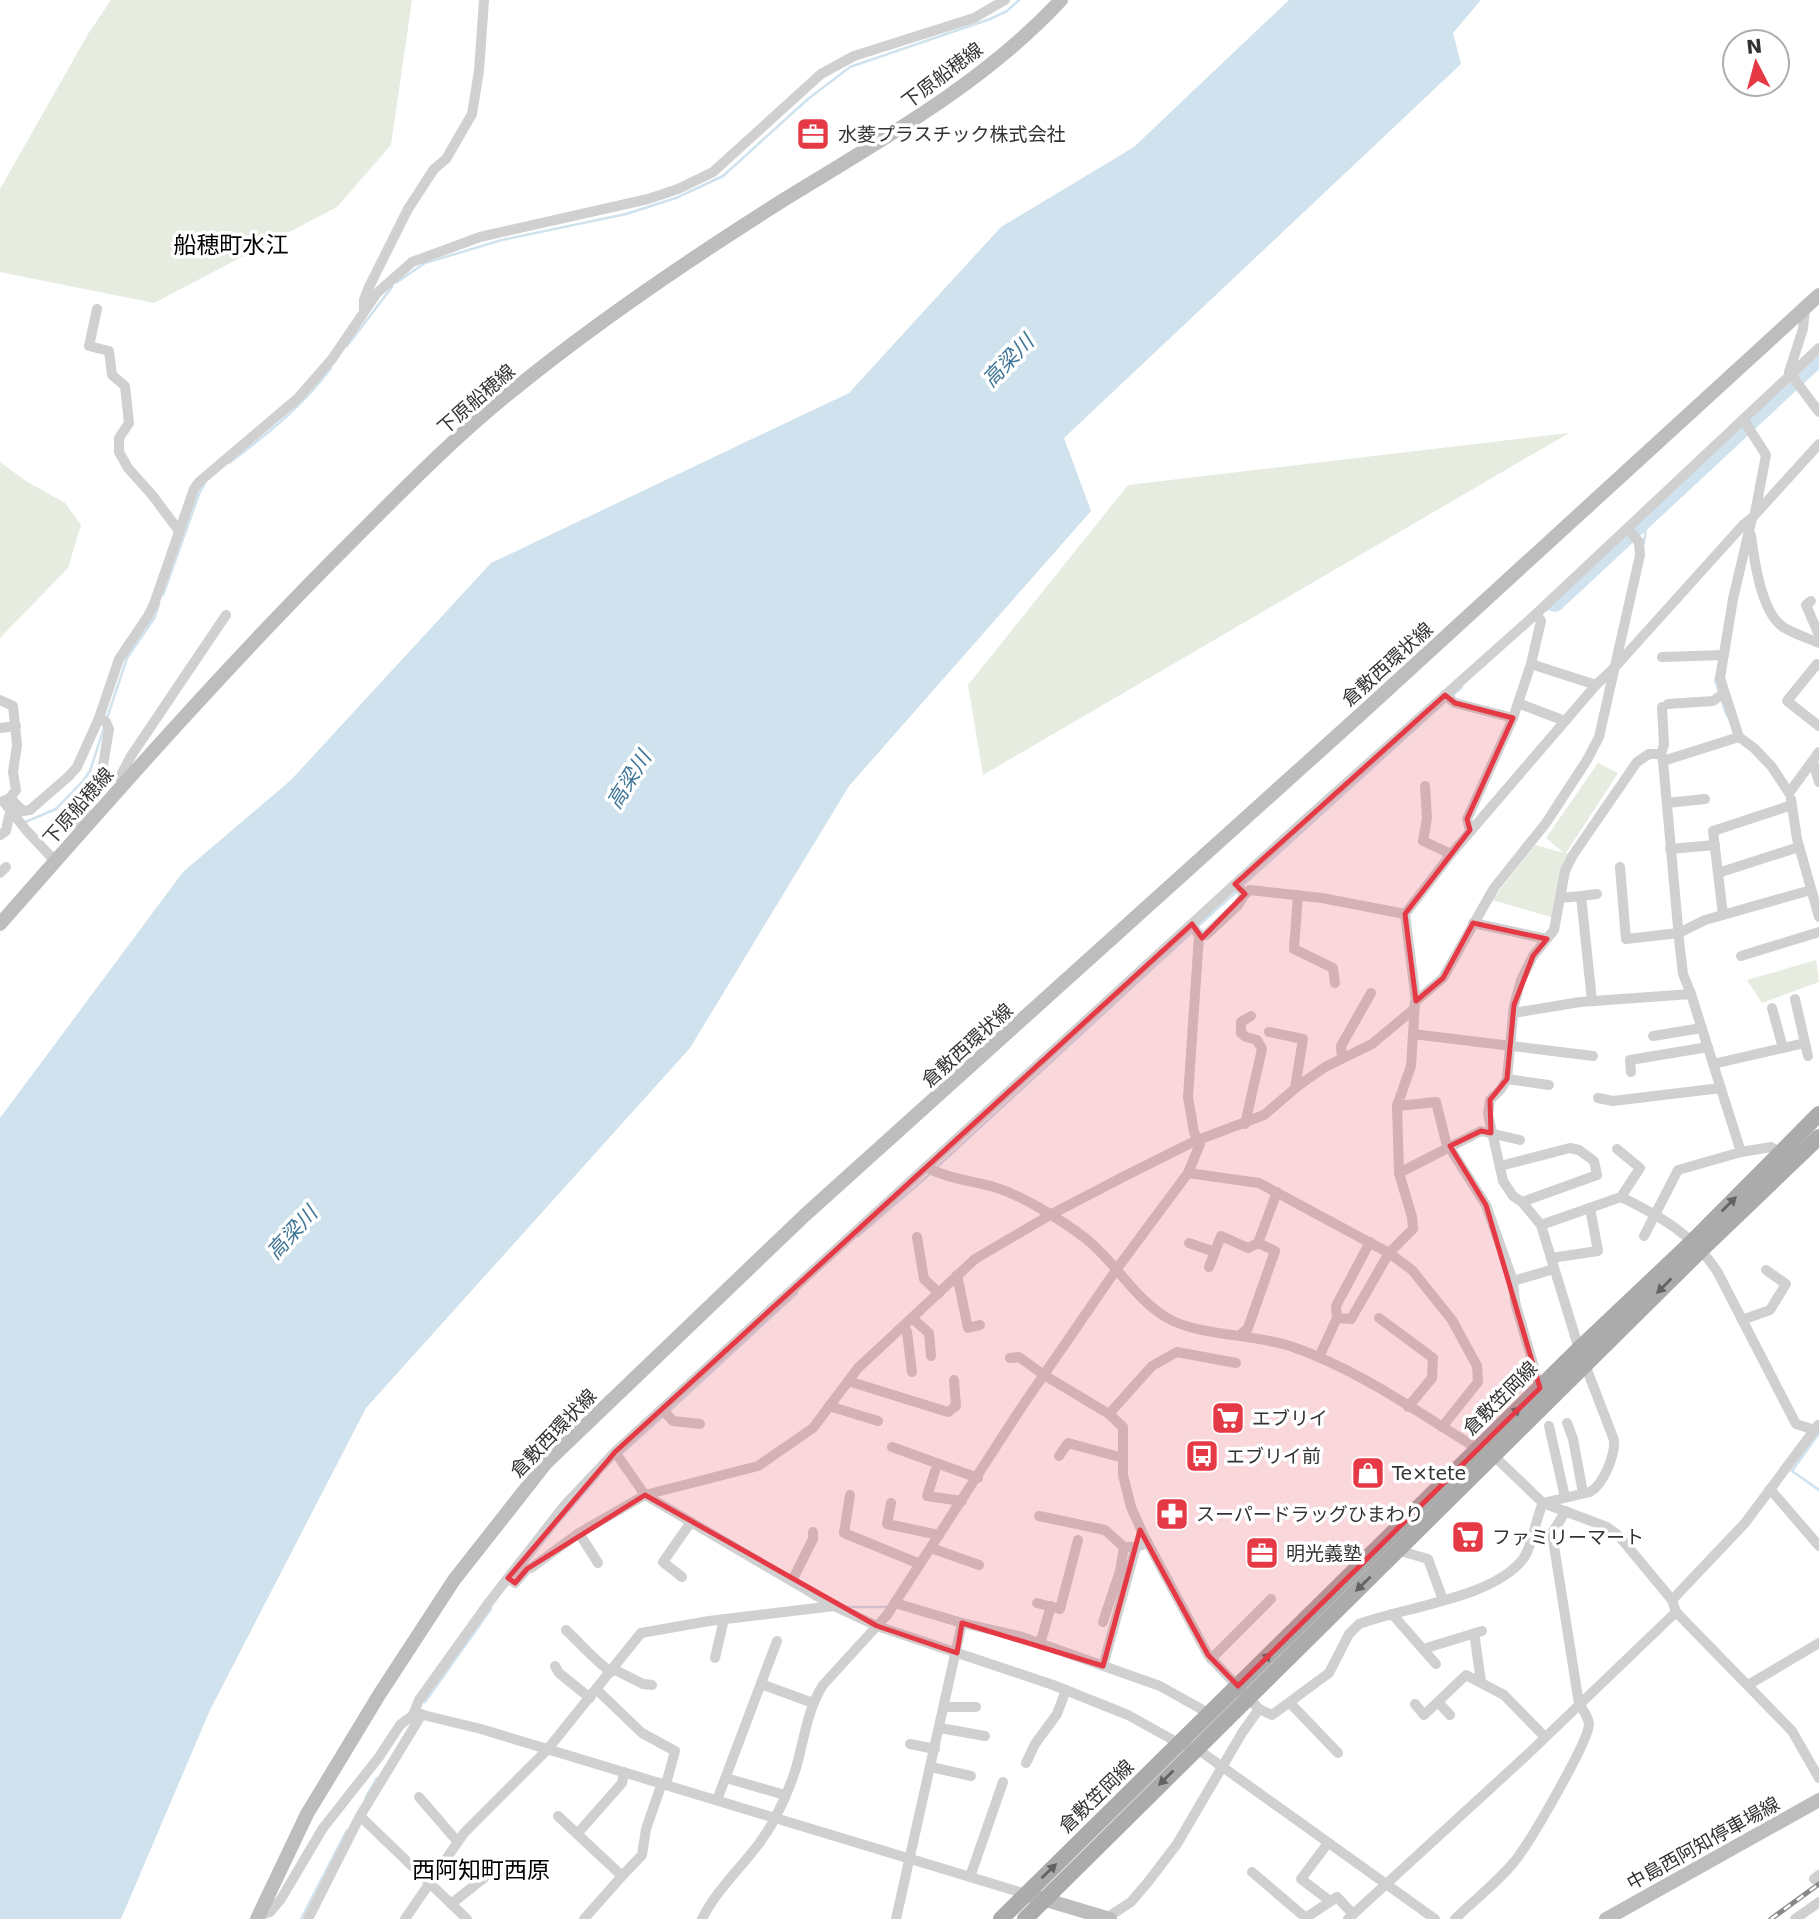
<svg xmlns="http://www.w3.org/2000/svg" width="1819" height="1919" viewBox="0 0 1819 1919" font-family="'DejaVu Sans','Noto Sans JP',sans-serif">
<rect width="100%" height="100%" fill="#fff"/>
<g fill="#e6ecdf">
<path d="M111,0H412L391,145L337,207L154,303L0,272V189L88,34Z"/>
<path d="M1569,433L983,775L968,685L1128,485Z"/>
<path d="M0,462L26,481L65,503L81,525L68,568L0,638Z"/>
<path d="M1598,763L1618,773L1566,853L1574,856L1555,918L1492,900L1535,845L1564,853L1546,838Z"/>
<path d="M1816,960L1819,982L1762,1003L1747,980Z"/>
</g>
<path fill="#cfe2ee" d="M1289,0H1481L1453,33L1461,64L1064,438L1091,511L849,786L690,1048L366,1408L210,1710L121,1919H0V1118L183,872L291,780L491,563L849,393L1001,227L1134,147Z"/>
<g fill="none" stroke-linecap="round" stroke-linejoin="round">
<g stroke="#cfe2ee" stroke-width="2.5">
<path d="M397,282L425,263L502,240L626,214L676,198L723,176L808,99L850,67L990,19L1007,11L1019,0"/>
<path d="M347,346L392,287"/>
<path d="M229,463C266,435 303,406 331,368"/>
<path d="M1644,543L1647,519"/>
<path d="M163,595L199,494L205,483"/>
<path d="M1547,610L1555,603"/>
<path d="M1715,679L1719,693"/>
<path d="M1451,697L1462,687"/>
<path d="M1721,699L1727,716"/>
<path d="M107,718L127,658L155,617L159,604"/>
<path d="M23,823L56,809L83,781L90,771L104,728"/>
<path d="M1241,887L1446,701"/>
<path d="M1197,927L1236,892"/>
<path d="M937,1167L1192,932"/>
<path d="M858,1236L930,1174"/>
<path d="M668,1412L797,1293"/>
<path d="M1819,1433L1792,1471L1819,1490"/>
<path d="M621,1454L663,1416"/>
<path d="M525,1565L559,1522L599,1476"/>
<path d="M848,1607H887"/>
<path d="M425,1702L491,1609"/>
<path d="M366,1797L377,1778"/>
<path d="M301,1919L347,1830"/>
</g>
<path stroke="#cfe2ee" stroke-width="18" d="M1555,603L1819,357"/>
<g stroke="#d0d0d0" stroke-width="10">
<path d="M1805,308L1803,329L1789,372L1819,412"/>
<path d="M97,309L89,346L109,351L112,375L125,386L129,423L119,438V452L128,468L153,496L179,531"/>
<path d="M364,309V300L368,289L408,209L434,169L446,159L472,114L479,71L484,0"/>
<path d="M1743,419L1766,455L1755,513"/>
<path d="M1819,444L1752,518L1733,599L1720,678L1739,737L1754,748L1772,767L1789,793L1819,752"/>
<path d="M1751,535C1754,560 1761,612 1783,627C1794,634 1808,638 1819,643"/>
<path d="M1811,601L1806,605L1819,635"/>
<path d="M1662,657L1724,655"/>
<path d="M1531,664L1596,685"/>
<path d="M1819,666L1817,664L1787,701L1819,726"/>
<path d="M1445,695L1455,703L1513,718"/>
<path d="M0,700L13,706L17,745L13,772L16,790L10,798L21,809"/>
<path d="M1518,703L1565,721"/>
<path d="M1668,704L1713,701L1723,694"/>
<path d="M0,728L16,726"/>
<path d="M1661,754L1664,745L1662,707"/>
<path d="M1663,761L1680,949L1683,974L1691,994"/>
<path d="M1813,762L1819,782"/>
<path d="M121,786V775L131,756L226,615"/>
<path d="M1425,786L1427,818L1423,841L1451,854L1596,685L1615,667L1743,525L1752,518"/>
<path d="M10,798L3,801L26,830L55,861"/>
<path d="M1791,799L1797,839L1819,917"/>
<path d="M1667,803L1705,799"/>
<path d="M16,812L30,810L69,776L77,767L99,718L119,659L148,616L154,604L194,489L199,482L298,398L332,359L377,293L412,262L480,237L648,199L678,189L713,172L821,74L854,56L974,18L1005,0"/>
<path d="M1470,830L1467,819L1513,718L1531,664L1541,621L1536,614"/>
<path d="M82,832L78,822L100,784L109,729L106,722L99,718"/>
<path d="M0,835L6,831L9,816"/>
<path d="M1670,849L1715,845"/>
<path d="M1620,867L1626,939L1679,933L1705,920L1811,890"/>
<path d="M0,873L6,867"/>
<path d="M1718,873L1799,847"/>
<path d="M1235,884L1245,894L1250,890L1322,898L1405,914"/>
<path d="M1298,895L1294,949L1333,968L1335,983"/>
<path d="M1581,896L1597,894"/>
<path d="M1560,898L1581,896L1592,1001"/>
<path d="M1723,915L1713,831L1792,805"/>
<path d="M1473,923L1547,939"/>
<path d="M1199,936L1206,935L1238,905L1245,894"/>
<path d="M1741,956L1819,932"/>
<path d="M1795,999L1808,1056"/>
<path d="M1416,1001L1405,914L1451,854"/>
<path d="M1772,1008L1783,1048"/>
<path d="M1513,1013L1580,1002L1691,994L1741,1152"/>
<path d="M1269,1032L1303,1039L1295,1088"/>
<path d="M1413,1034L1593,1056"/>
<path d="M1653,1036L1702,1028"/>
<path d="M1342,1058L1341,1046L1371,993"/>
<path d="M1713,1064L1805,1043"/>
<path d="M1631,1072L1630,1060L1708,1047"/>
<path d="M1507,1079L1549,1085"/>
<path d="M1598,1098L1613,1101L1721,1088"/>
<path d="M1397,1106L1436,1102L1446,1142L1486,1205L1513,1281L1515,1302L1540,1388"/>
<path d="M1245,1124L1262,1049L1257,1040L1246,1037L1241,1033V1022L1251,1016"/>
<path d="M1500,1166L1570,1148L1579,1150L1594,1161L1597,1175L1522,1202"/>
<path d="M926,1167C948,1179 974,1181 997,1188C1023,1196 1063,1221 1085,1238C1115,1261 1135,1300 1169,1319C1200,1336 1256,1334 1293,1347C1359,1370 1419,1413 1478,1449L1493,1455L1543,1503L1607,1527L1619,1536L1672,1600L1676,1612L1792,1731L1819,1778"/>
<path d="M1188,1173L1259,1183L1389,1253L1412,1270L1452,1320L1477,1366L1478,1382L1442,1427"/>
<path d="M1399,1173L1481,1131L1520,1140"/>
<path d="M1621,1197C1660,1216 1692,1234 1717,1271L1796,1424L1815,1430"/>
<path d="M1541,1225L1621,1197L1640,1168L1617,1149"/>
<path d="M1644,1236L1678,1170L1741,1152L1771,1147L1785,1156"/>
<path d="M917,1237L924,1279L939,1293"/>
<path d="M1189,1243L1215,1252"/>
<path d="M1551,1258L1598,1251L1590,1208"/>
<path d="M1209,1267L1221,1236L1248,1248L1258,1243"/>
<path d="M957,1275L968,1328L980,1325"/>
<path d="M1513,1281L1554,1269"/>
<path d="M912,1318L929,1333L931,1356"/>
<path d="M1337,1318L1351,1319L1389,1253L1413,1229L1412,1217L1399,1173L1397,1106L1411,1066L1415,1002L1443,978L1494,888L1546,823L1587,760L1599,737L1640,555L1639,542L1628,529"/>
<path d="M1379,1318L1433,1358L1432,1378L1408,1407"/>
<path d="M1742,1320L1770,1310L1786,1284L1766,1270"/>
<path d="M904,1326L907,1332L912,1372"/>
<path d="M1240,1335L1248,1328L1275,1251L1258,1243L1277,1192"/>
<path d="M1319,1357L1337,1318L1336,1306L1370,1242"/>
<path d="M1010,1358L1019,1357L1044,1375L1109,1414L1123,1427V1475L1131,1507L1143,1534L1208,1655L1259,1709L1272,1715L1329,1673L1349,1634L1359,1624C1405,1607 1493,1598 1523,1559C1532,1548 1536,1517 1543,1503"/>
<path d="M848,1381L948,1412L956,1406L954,1380"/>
<path d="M829,1406L878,1421"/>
<path d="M662,1409L673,1421L700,1424"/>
<path d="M1109,1414L1152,1366L1177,1352L1236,1363"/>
<path d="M1567,1423L1573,1439L1583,1493"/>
<path d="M1549,1426L1565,1497"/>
<path d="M892,1447L978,1478"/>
<path d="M615,1452L645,1495L834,1606L877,1626L1053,1685L1128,1715L1180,1744L1196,1748L1435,1919"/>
<path d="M1059,1456L1068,1443L1123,1458"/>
<path d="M935,1471L927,1496L962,1501"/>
<path d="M1770,1489L1819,1546"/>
<path d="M850,1495L844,1533L920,1564"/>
<path d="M891,1503L887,1524L939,1535"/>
<path d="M1543,1503L1590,1492C1604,1484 1615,1455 1614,1440L1579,1349L1541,1225L1522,1202L1513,1196L1503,1181L1488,1114L1490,1100L1501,1089L1507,1079L1514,1005L1521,980L1533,956L1554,930L1565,871L1573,855L1637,762L1649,754H1661L1663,761L1739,737"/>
<path d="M1039,1516L1105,1530L1124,1547H1136"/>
<path d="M579,1533L598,1563"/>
<path d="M931,1548L979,1565"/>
<path d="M1397,1550L1428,1559L1443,1600"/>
<path d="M682,1577L663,1562L691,1522"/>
<path d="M508,1578L515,1583L527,1569L531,1568L579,1533L645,1495L758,1466L813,1428L858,1368L975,1259L1050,1215L1123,1177L1193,1142L1264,1115L1298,1086L1325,1067L1372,1044L1414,1009"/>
<path d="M792,1581L813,1539V1532"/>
<path d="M1672,1600L1745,1523L1818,1425"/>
<path d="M895,1603L962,1623L1019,1636L1160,1686L1210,1714"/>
<path d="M1037,1603L1060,1609L1078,1540"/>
<path d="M1392,1614L1436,1664"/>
<path d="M1103,1622L1120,1571L1124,1547"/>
<path d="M566,1630C582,1645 593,1659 611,1672"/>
<path d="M1475,1639L1481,1682"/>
<path d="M1040,1644L1051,1606"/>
<path d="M1423,1649L1482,1631"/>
<path d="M715,1658L724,1619"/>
<path d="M1211,1659L1271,1599"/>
<path d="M555,1666L559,1673L590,1698"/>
<path d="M1103,1666L1136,1547L1148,1543"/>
<path d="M613,1669L643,1684L652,1685"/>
<path d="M761,1684L813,1703"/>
<path d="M1748,1685L1819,1643"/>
<path d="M597,1690L642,1733L675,1751L666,1784"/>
<path d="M1438,1702L1450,1715"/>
<path d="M1290,1703L1338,1753"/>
<path d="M1415,1704L1424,1715L1466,1675L1504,1695L1545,1737"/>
<path d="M945,1707H976"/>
<path d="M413,1715L419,1700L490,1601L564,1506L615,1452L1305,820L1536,614L1819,348"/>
<path d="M940,1728L985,1736"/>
<path d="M910,1744L935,1749"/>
<path d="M1026,1763L1035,1744L1057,1714L1066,1690"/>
<path d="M931,1767L971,1776"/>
<path d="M726,1778L785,1795"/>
<path d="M419,1797L457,1841"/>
<path d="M717,1800L777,1641"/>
<path d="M360,1816L467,1919"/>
<path d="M558,1816L622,1876L584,1919"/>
<path d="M577,1834L622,1783L624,1772"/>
<path d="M1328,1843L1301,1879L1330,1901"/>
<path d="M1252,1872L1306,1918"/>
<path d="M622,1876L642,1855L646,1829L662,1783"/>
<path d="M970,1877L1003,1782"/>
<path d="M1814,1879L1819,1875"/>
<path d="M451,1904L485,1877"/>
<path d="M258,1916L270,1912L281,1899L323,1828L379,1757L400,1725L413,1715L419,1714L481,1729L1026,1894"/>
<path d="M308,1919L360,1816L422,1714"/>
<path d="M405,1919L464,1833L547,1750L641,1633L709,1621L834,1606"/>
<path d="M702,1919C721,1881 756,1856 775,1818C783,1803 791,1784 796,1768C804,1740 807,1710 823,1685L887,1615L1021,1408L1116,1270L1188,1173L1200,1144L1194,1132L1188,1097L1199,936L1192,924"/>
<path d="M896,1919L962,1623"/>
<path d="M1105,1919L1131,1902L1148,1882L1177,1844L1242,1733L1259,1709"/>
<path d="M1304,1919L1337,1897L1353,1914"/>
<path d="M1348,1919L1528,1754L1676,1612"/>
<path d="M1455,1919C1474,1900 1497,1883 1514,1862C1528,1846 1589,1741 1589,1724C1588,1716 1583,1710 1579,1704L1552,1533L1566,1511"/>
<path d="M1795,1919L1819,1902"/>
</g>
<g stroke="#bdbdbd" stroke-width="14">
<path d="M0,924C116,792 232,660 356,537C408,485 460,432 517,387C602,318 693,257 785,199C881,140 983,84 1061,0"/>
<path d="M1026,1894L1110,1919"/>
<path d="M257,1919L307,1814L379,1695L454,1580L546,1463L805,1215L1361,714L1819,295"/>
<path d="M1606,1919L1819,1800"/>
</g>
<g stroke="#ababab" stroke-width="16">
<path d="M1001,1919L1579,1349L1692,1242L1819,1114"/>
<path d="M1025,1919L1702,1249L1819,1137"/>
</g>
<defs>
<path id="rail" d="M1771,1919L1819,1884"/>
</defs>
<use href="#rail" stroke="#888" stroke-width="5"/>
<use href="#rail" stroke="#fff" stroke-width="2.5" stroke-dasharray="8" stroke-linecap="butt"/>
</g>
<defs><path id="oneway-solid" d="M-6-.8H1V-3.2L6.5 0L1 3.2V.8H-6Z" transform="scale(1.75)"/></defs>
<g fill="#636363">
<use href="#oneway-solid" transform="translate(1729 1204) rotate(-45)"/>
<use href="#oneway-solid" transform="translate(1664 1286) rotate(135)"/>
<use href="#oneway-solid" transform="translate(1513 1414) rotate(-45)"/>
<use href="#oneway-solid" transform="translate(1363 1584) rotate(136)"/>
<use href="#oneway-solid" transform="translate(1264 1660) rotate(-45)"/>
<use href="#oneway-solid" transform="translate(1166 1778) rotate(135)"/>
<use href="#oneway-solid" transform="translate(1049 1871) rotate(-44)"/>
</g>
<path fill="#e63946" fill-opacity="0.2" stroke="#e63946" stroke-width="5" stroke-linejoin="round" d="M1445,695L1455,703L1513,718L1467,819L1470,830L1405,914L1416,1001L1443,978L1473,923L1547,939L1533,956L1514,1005L1507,1079L1490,1100L1491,1133L1481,1131L1450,1146L1486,1205L1540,1388L1238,1686L1208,1655L1140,1530L1103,1666L962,1623L957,1653L877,1626L645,1495L527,1569L515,1583L508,1578L615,1452L1192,924L1202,938L1245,894L1235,884Z"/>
<defs>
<symbol id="office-square" viewBox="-11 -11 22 22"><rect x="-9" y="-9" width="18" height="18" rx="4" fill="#e63946" stroke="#fff"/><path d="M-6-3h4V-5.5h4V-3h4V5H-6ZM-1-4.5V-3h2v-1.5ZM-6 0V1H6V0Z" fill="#fff"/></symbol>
<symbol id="supermarket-square" viewBox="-11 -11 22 22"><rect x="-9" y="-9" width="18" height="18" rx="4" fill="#e63946" stroke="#fff"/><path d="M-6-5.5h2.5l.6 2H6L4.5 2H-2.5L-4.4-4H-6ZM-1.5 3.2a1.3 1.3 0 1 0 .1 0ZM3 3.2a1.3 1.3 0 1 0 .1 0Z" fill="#fff"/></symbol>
<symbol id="bus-square" viewBox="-11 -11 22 22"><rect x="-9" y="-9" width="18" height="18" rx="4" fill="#e63946" stroke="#fff"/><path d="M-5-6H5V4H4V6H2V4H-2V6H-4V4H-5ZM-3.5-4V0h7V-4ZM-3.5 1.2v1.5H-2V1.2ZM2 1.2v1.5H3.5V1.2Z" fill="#fff"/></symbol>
<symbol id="shop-square" viewBox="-11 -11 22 22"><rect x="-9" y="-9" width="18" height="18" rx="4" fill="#e63946" stroke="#fff"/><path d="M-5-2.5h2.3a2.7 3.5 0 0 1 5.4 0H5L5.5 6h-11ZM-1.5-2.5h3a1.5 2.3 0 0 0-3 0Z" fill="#fff"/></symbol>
<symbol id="pharmacy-square" viewBox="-11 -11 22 22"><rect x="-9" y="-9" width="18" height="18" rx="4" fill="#e63946" stroke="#fff"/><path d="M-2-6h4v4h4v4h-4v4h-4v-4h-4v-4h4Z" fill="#fff"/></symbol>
</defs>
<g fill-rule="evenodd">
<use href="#office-square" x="794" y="115" width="38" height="38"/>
<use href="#supermarket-square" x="1209" y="1399" width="38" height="38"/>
<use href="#bus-square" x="1183" y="1437" width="38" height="38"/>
<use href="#shop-square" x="1349" y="1454" width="38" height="38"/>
<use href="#pharmacy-square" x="1153" y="1495" width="38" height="38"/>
<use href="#supermarket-square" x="1449" y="1518" width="38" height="38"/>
<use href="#office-square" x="1243" y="1534" width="38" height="38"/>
</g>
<g text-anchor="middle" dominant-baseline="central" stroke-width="7" stroke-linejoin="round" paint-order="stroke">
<g font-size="19" fill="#333" stroke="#fff">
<text transform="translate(942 75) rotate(-37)">下原船穂線</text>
<text transform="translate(476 399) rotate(-41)">下原船穂線</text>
<text transform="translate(1387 664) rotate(-42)">倉敷西環状線</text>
<text transform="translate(78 806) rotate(-49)">下原船穂線</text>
<text transform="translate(967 1045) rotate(-42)">倉敷西環状線</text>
<text transform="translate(1500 1398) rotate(-45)">倉敷笠岡線</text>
<text transform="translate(553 1433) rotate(-46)">倉敷西環状線</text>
<text transform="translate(1096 1796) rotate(-44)">倉敷笠岡線</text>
<text transform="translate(1703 1843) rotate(-29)">中島西阿知停車場線</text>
</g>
<g font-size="19" fill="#333" stroke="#fff" text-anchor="start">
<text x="838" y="134">水菱プラスチック株式会社</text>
<text x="1252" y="1418">エブリイ</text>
<text x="1226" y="1456">エブリイ前</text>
<text x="1392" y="1473">Te×tete</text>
<text x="1196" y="1514">スーパードラッグひまわり</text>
<text x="1492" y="1537">ファミリーマート</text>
<text x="1286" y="1553">明光義塾</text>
</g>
<g font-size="21" font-style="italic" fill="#3f7597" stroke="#fff">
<text transform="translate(1008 361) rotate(-46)">高梁川</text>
<text transform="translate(629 780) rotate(-58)">高梁川</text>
<text transform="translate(292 1233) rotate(-48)">高梁川</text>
</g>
<g font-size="23" fill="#000" stroke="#fff">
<text x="231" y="245">船穂町水江</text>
<text x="481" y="1870">西阿知町西原</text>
</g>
</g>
<g transform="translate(1756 63) rotate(354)"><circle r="33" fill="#ffffff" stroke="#adadad" stroke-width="2"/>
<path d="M0-5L12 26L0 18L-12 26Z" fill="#e63946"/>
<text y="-10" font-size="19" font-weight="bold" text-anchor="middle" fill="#333333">N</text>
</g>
</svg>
